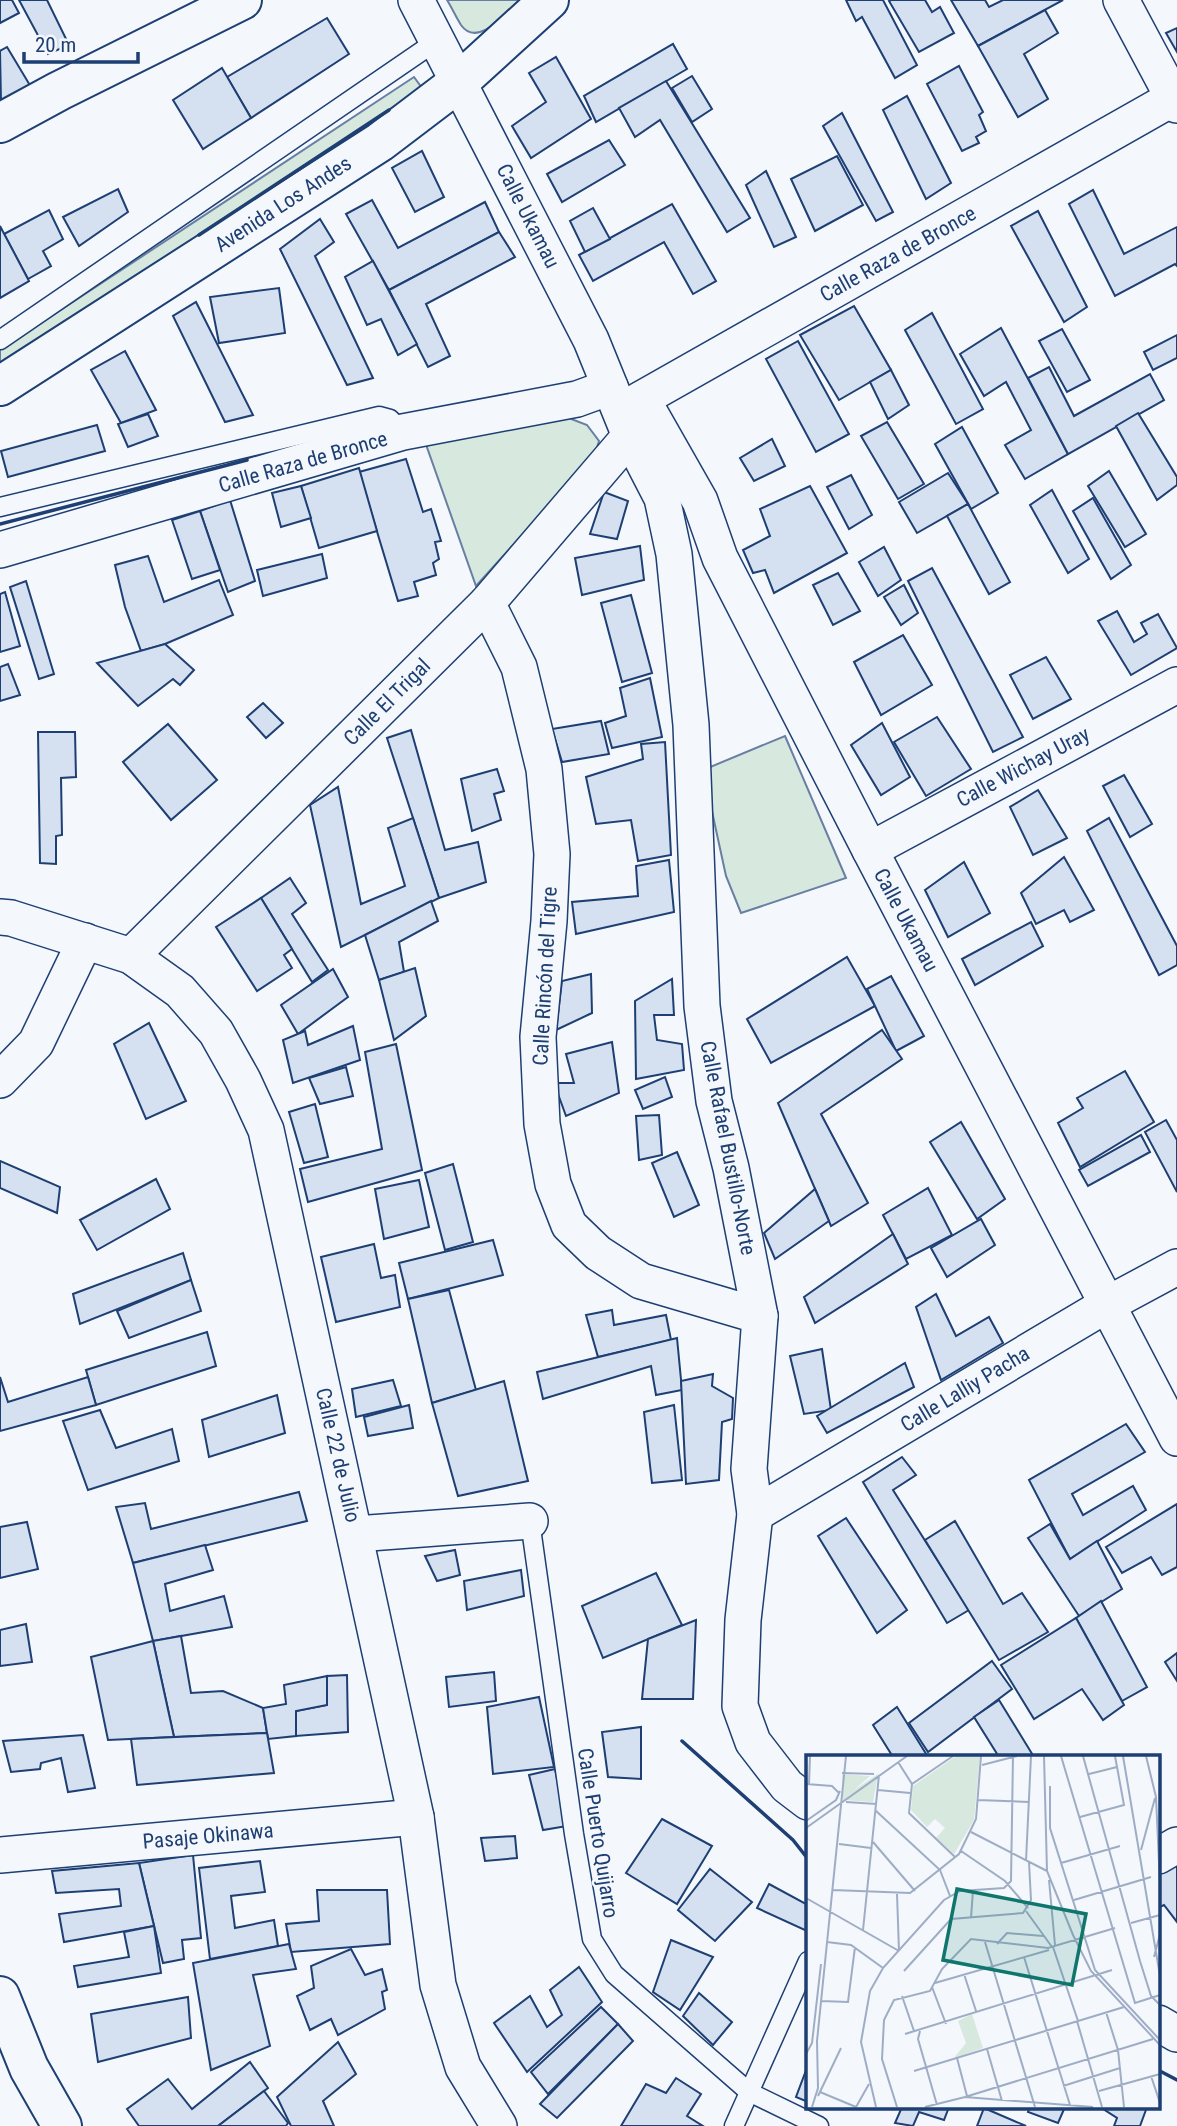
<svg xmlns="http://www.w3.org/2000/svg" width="1177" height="2126" viewBox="0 0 1177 2126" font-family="'Roboto Condensed',sans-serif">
<rect width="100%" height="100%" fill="#f4f7fb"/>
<g fill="#d7e8df" stroke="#687fa3" stroke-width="2">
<path d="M447,0H520C506,12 478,49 461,25C456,17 452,8 447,0Z"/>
<path d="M414,77L422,88L0,366V350Z"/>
<path d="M561,415L587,425L599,441L595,454L476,586L423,436Z"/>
<path d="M785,736L846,878L741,913L726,876L703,770Z"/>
</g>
<g fill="#d5e0f0" stroke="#1d3f73" stroke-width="2">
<path d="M0,0H12L19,13L0,23Z"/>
<path d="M19,0H47L69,45L48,54Z"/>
<path d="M846,0H883L917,65L895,78L862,17L856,21Z"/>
<path d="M891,0H925L932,12L940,7L954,33L919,52L889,1Z"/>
<path d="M951,0H985L989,7L1003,0H1063L978,46Z"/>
<path d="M1045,10L1058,33L1024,54L1048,99L1018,117L978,46Z"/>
<path d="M327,18L349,54L251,118L227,77Z"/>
<path d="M1177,28V52L1166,33Z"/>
<path d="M673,44L687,69L596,122L584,96Z"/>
<path d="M7,47L31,87L1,102L0,51Z"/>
<path d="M556,57L591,119L531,158L512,126L546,102L529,73Z"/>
<path d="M959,66L983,112L979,115L986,131L976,137L979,143L962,151L927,84Z"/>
<path d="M222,68L251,118L203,149L173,100Z"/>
<path d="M692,76L712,109L692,122L672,88Z"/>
<path d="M666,81L750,218L727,232L660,120L635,137L619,108Z"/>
<path d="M907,96L951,183L926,199L883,110Z"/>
<path d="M842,113L893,212L876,221L823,126Z"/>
<path d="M609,140L625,165L562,202L547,174Z"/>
<path d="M422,151L444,197L415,212L392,168Z"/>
<path d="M837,156L863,205L815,231L791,179Z"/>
<path d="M766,171L796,237L774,247L746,185Z"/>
<path d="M118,189L128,212L79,246L63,217Z"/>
<path d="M1093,190L1124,254L1177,227V266L1175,264L1115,296L1069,204Z"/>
<path d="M372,200L398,248L485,202L499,232L389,290L346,214Z"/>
<path d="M672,204L716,281L693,294L664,242L593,281L579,255Z"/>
<path d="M593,208L610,239L585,252L570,221Z"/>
<path d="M49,210L63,239L43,251L51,266L28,279L4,234Z"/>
<path d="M1038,211L1087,307L1064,322L1011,226Z"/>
<path d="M320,219L334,242L315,256L373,378L347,385L280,249Z"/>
<path d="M0,226L29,281L0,298Z"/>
<path d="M499,232L515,257L426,304L450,356L428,367L389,290Z"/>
<path d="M373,261L417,344L398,355L381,319L367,325L345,277Z"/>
<path d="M279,288L285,333L219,343L210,297Z"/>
<path d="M196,302L253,415L225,422L173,316Z"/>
<path d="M854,306L891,370L839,400L800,335Z"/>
<path d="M932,313L983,409L956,424L905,330Z"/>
<path d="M1001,328L1068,454L1025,479L1005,445L1031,430L1006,382L984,396L960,354Z"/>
<path d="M1062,329L1090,380L1067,392L1039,341Z"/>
<path d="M1177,335V358L1153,370L1144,352Z"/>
<path d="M798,341L849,434L816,452L766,359Z"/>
<path d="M125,351L156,410L121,423L91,370Z"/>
<path d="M1049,367L1074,416L1150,374L1164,400L1068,454L1028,378Z"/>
<path d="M891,370L909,405L888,419L870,382Z"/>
<path d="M1138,413L1177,477V485L1157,500L1116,426Z"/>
<path d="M148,414L158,436L128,447L118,424Z"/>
<path d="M887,422L924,484L898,499L861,436Z"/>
<path d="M97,425L105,451L8,477L1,451Z"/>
<path d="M962,427L998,493L971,509L935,444Z"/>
<path d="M772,439L785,466L754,481L740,458Z"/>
<path d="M406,459L423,512L431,509L441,541L435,542L439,559L433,563L436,575L414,582L418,596L398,601L359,472Z"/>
<path d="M359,468L377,531L319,548L301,486Z"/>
<path d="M1109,471L1146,534L1125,547L1088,486Z"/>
<path d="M948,473L968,504L917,533L899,502Z"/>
<path d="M851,475L872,515L849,529L827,487Z"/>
<path d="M301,486L311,518L281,527L272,493Z"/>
<path d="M810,486L847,553L774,593L765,570L753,573L743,550L770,536L760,509Z"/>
<path d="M1052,490L1089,559L1068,573L1030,505Z"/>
<path d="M604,492L628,501L617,539L590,534Z"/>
<path d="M1093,498L1131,565L1111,579L1073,511Z"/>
<path d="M230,500L255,581L228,592L200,511Z"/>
<path d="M968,504L1010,582L989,594L947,516Z"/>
<path d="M200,511L220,570L192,579L172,520Z"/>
<path d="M640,546L644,580L582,595L575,558Z"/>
<path d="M884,547L901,580L878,596L859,562Z"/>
<path d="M322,554L327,578L263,596L257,570Z"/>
<path d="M148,556L164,602L219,580L233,615L165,644L141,651L125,607L115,565Z"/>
<path d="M932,568L1023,737L993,752L908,581Z"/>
<path d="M838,573L860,611L833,625L813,585Z"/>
<path d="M26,581L54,674L39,679L10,587Z"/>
<path d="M904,585L918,613L901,625L884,597Z"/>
<path d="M5,592L20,646L0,652V594Z"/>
<path d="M631,595L652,673L622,682L601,603Z"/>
<path d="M1117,611L1134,642L1147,634L1141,623L1158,614L1177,648L1131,675L1098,621Z"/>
<path d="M903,635L932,685L881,715L854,662Z"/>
<path d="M165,644L194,670L180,685L173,679L138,706L97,663Z"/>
<path d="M1046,657L1071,699L1033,719L1010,675Z"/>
<path d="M8,664L20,695L0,701V667Z"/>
<path d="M650,678L662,737L612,748L605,723L626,716L620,688Z"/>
<path d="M263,703L283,723L266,738L247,717Z"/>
<path d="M937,717L971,769L926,796L894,742Z"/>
<path d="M601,721L609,754L562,762L552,729Z"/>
<path d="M882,723L910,777L881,795L851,745Z"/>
<path d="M168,724L217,780L171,820L123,762Z"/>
<path d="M411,730L445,850L478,842L486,882L439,898L387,738Z"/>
<path d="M38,732H75L76,777L61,778L62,835L56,836V864L40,863Z"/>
<path d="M665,742L671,855L638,861L631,820L596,824L586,777L643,759L641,744Z"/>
<path d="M497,769L504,791L494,794L501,820L472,831L461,779Z"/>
<path d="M1124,775L1152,824L1130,837L1103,786Z"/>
<path d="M338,787L361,904L405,886L388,828L413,818L439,898L341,947L310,805Z"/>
<path d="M1038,790L1067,838L1033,855L1010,807Z"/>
<path d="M1109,818L1177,946V965L1159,975L1087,831Z"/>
<path d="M1064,857L1094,910L1070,922L1064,910L1036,924L1021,893Z"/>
<path d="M669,860L674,912L576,934L572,902L638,896L636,866Z"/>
<path d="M964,862L990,913L948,937L925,890Z"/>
<path d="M290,878L306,903L292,914L328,970L312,982L261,898Z"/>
<path d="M261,898L292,949L284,955L292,968L257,991L216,927Z"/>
<path d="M431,901L438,921L399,942L404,972L379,980L365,935Z"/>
<path d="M1031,922L1043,946L975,985L962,959Z"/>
<path d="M847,957L875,1006L771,1063L747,1019Z"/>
<path d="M415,968L426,1016L394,1040L379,980Z"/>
<path d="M333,969L348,997L298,1034L281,1005Z"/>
<path d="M591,974L592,1013L556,1030L562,981Z"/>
<path d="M891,976L924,1036L896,1051L867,989Z"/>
<path d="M672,979L674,1015H654L657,1040L682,1044L684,1070L636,1079L635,1001Z"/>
<path d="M149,1023L186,1101L146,1119L114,1044Z"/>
<path d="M353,1026L360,1060L293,1083L283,1040L305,1031L308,1045Z"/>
<path d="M882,1030L902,1059L821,1114L868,1203L831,1226L778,1103Z"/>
<path d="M612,1042L619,1093L566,1116L554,1083H574L566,1054Z"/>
<path d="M396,1044L422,1170L308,1202L300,1169L382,1149L365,1052Z"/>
<path d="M346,1067L353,1096L320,1104L309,1078Z"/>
<path d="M1125,1071L1154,1122L1080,1167L1058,1123L1083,1108L1077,1098Z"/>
<path d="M665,1077L672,1097L643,1109L635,1090Z"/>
<path d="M315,1104L328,1157L304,1163L289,1112Z"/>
<path d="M659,1115L662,1155L639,1160L636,1116Z"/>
<path d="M1166,1120L1177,1140V1192L1145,1132Z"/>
<path d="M961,1122L1005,1199L977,1219L930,1142Z"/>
<path d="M1141,1135L1150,1152L1088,1186L1079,1170Z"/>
<path d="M677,1152L699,1205L674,1217L652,1163Z"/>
<path d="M0,1161L60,1187L57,1213L0,1188Z"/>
<path d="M453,1164L473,1242L445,1250L425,1173Z"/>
<path d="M156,1179L170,1209L97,1250L80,1220Z"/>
<path d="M419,1180L429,1227L384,1239L375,1189Z"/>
<path d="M928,1188L952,1235L906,1259L883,1215Z"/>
<path d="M815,1189L829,1221L775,1259L764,1233Z"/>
<path d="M981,1219L995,1245L947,1277L931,1248Z"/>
<path d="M893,1234L908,1264L815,1323L804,1297Z"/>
<path d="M493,1240L503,1275L408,1299L399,1263Z"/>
<path d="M374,1244L381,1278L395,1275L400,1307L336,1322L321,1257Z"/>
<path d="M183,1253L191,1280L80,1324L73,1294Z"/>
<path d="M191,1280L201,1311L129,1338L117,1311Z"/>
<path d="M449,1290L476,1390L432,1403L408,1299Z"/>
<path d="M936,1294L956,1336L989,1317L1003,1343L941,1380L916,1307Z"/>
<path d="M612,1310L614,1325L666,1315L671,1340L598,1357L586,1315Z"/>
<path d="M207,1332L216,1366L96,1405L86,1370Z"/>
<path d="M677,1338L682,1390L656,1395L651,1366L543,1399L537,1372Z"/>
<path d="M822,1349L831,1410L804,1414L790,1356Z"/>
<path d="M905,1363L914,1387L827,1433L817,1416Z"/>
<path d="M713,1374L712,1386L733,1398L732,1419L722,1422L719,1480L686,1484L681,1381Z"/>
<path d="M0,1377L8,1402L88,1377L96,1405L0,1431Z"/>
<path d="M393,1380L401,1406L356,1417L352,1389Z"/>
<path d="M504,1381L528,1481L458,1496L432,1403Z"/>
<path d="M277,1395L285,1433L209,1457L202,1420Z"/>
<path d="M409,1405L413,1428L368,1436L364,1417Z"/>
<path d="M674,1405L682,1480L652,1483L644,1412Z"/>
<path d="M100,1410L116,1448L172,1429L179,1461L88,1490L63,1421Z"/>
<path d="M1126,1424L1145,1452L1072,1494L1083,1515L1133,1486L1146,1510L1070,1559L1029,1480Z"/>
<path d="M902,1457L916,1475L893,1490L969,1610L947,1623L863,1482Z"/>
<path d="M299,1492L307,1521L133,1563L116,1507L145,1503L151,1529Z"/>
<path d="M1177,1504V1567L1162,1575L1151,1557L1122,1573L1106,1547Z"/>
<path d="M846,1518L907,1610L877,1633L818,1536Z"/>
<path d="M955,1521L1003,1604L1022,1593L1048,1632L999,1660L925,1540Z"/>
<path d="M27,1522L38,1569L0,1578V1527Z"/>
<path d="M1050,1524L1070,1559L1097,1541L1122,1589L1079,1616L1028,1538Z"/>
<path d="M205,1545L213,1570L165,1584L170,1611L224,1596L232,1627L153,1641L133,1563Z"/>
<path d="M455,1550L460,1575L437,1581L425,1556Z"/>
<path d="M521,1570L524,1596L467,1610L464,1581Z"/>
<path d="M656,1573L682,1625L603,1658L582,1606Z"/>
<path d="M1101,1601L1147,1687L1122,1701L1076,1618Z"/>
<path d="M1076,1618L1124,1705L1103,1720L1082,1689L1034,1719L1001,1665Z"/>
<path d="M696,1620L693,1699H642L648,1639Z"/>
<path d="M26,1624L32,1662L0,1666V1630Z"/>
<path d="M181,1636L191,1693L223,1691L263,1708L267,1733L174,1737L153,1641Z"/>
<path d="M153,1641L174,1737L108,1740L91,1657Z"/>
<path d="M1177,1653V1681L1165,1662Z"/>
<path d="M992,1661L1012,1689L928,1752L909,1723Z"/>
<path d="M494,1672L496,1701L449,1707L446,1677Z"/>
<path d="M347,1675L348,1732L296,1736V1711L327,1705V1676Z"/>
<path d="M327,1676V1705L296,1711V1736L268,1739L263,1708L286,1704L284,1685Z"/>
<path d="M539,1697L554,1767L493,1774L487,1707Z"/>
<path d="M999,1700L1034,1757H999L974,1717Z"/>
<path d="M897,1707L928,1757H893L873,1725Z"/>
<path d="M641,1727V1779L608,1777L602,1732Z"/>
<path d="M267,1733L274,1773L137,1785L131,1739Z"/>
<path d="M83,1735L95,1788L68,1792L61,1758L41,1763L40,1769L11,1772L3,1741Z"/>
<path d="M555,1769L567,1826L543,1830L529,1775Z"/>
<path d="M662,1819L712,1846L677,1904L626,1873Z"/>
<path d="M515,1836L517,1858L485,1861L481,1838Z"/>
<path d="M193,1855L201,1938L182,1940L184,1959L163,1963L139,1863Z"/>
<path d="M260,1861L265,1892L231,1896L235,1928L274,1920L278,1946L210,1959L199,1868Z"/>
<path d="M1177,1861V1922L1164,1905L1158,1908V1871Z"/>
<path d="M139,1863L154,1926L64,1942L59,1914L121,1906L119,1889L56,1893L52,1871Z"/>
<path d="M710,1869L752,1902L715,1941L678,1910Z"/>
<path d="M769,1884L808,1905L807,1931L757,1908Z"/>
<path d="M317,1890H387L390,1944L291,1952L286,1924L319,1921Z"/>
<path d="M154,1926L161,1973L78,1987L74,1966L129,1957L124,1932Z"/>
<path d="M671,1940L713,1957L680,2010L653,1992Z"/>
<path d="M289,1944L296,1969L253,1975L270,2046L211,2070L193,1963Z"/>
<path d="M351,1949L365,1975L382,1969L387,1990L382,1992L385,2009L338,2035L331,2019L310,2030L297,1996L314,1988L311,1966Z"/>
<path d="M579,1967L602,2002L527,2072L494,2023L530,1996L547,2027L562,2015L550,1990Z"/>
<path d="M699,1993L732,2022L713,2045L683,2016Z"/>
<path d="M188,1997L191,2038L98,2062L91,2014Z"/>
<path d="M601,2007L618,2024L548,2094L531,2072Z"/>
<path d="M618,2024L633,2041L557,2118L540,2104Z"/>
<path d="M338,2042L356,2074L323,2101L334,2126H291L277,2097Z"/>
<path d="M250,2062L268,2088L218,2126H139L127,2109L168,2079L192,2109Z"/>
<path d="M808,2065V2102L796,2097Z"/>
<path d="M676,2078L701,2094L687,2116L703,2126H621L646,2084L666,2093Z"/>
<path d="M264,2091L288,2123L286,2126H218Z"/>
<path d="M902,2107H949L944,2120L919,2112L913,2126L895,2123Z"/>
<path d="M1030,2107H1065L1058,2123L1028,2112Z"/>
<path d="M1100,2107H1147L1140,2126H1114L1117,2118Z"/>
<path d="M984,2108L1026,2126H977Z"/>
</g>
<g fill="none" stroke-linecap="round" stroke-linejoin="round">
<defs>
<g id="service">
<path d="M0,340L438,40"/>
<path d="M0,507L379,416L390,419L403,432"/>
<path d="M530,1521L574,1834L592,1939L614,1974L749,2092L819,2126"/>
<path d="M734,2126L808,1961"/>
</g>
<g id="minor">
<path d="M416,0L591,340L630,436L662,498L674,554L691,725L702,1006L714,1101L731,1168L760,1316L749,1469L755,1514L743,1620L740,1706L753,1742L787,1786L808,1802"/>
<path d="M1121,0L1177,105"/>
<path d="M642,399L700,501L720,558L870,850L1177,1438"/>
<path d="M622,410L1177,96"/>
<path d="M0,550L403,432L577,399L610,387"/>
<path d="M487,603L519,667L544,769L552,854L549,921L538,1037L542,1124L553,1184L569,1225L598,1253L641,1281L760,1316"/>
<path d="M870,850L1177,685"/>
<path d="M0,917L11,918L131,956L180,991L216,1032L243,1080L266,1130L416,1817L438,1985L463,2067L499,2126"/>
<path d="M131,956L487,603L630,436"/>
<path d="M0,1080L36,1043L85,941"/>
<path d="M755,1514L1108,1304L1177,1267"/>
<path d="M356,1534L530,1521"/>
<path d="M0,1855L416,1817"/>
<path d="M1158,1856L1177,1845"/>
<path d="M1158,2023L1177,2034"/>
</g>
<g id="tertiary">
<path d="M0,123L59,91L242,0"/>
<path d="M0,386L380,142L459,82L549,0"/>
<path d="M0,1996L29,2068L62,2126"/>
</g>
</defs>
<use href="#service" stroke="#1d3f73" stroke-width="21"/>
<use href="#minor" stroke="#1d3f73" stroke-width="38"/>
<use href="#tertiary" stroke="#1d3f73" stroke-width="42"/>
<use href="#service" stroke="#f4f7fb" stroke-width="18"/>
<use href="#minor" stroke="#f4f7fb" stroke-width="35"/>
<use href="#tertiary" stroke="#f4f7fb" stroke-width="38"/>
<g stroke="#1d3f73" stroke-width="3.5">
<path d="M199,235L389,110"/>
<path d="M0,524L247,460"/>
<path d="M682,1741L793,1840L808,1859"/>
<path d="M1158,2070L1177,2080"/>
</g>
</g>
<g text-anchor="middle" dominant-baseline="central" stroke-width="5" stroke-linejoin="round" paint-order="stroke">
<g font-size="21" fill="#1d3f73" stroke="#f4f7fb">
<text transform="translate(283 204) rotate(-33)">Avenida Los Andes</text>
<text transform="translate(528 216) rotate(63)">Calle Ukamau</text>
<text transform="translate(898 254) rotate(-29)">Calle Raza de Bronce</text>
<text transform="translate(303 462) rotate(-16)">Calle Raza de Bronce</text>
<text transform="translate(387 702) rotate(-45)">Calle El Trigal</text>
<text transform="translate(1023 767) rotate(-28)">Calle Wichay Uray</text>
<text transform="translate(906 920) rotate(62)">Calle Ukamau</text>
<text transform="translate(545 976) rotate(-87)">Calle Rincón del Tigre</text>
<text transform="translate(728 1148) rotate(79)">Calle Rafael Bustillo-Norte</text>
<text transform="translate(965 1389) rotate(-31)">Calle Lalliy Pacha</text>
<text transform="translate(338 1455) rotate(77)">Calle 22 de Julio</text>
<text transform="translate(598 1833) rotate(81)">Calle Puerto Quijarro</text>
<text transform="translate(208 1836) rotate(-5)">Pasaje Okinawa</text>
</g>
</g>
<g transform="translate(806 1755)">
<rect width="354" height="354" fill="#f4f7fb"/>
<path d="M150,1H174L168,65L148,99L130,83L139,73L129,64L121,72L105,55L107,31ZM36,19L64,21L48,35L72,19L67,47L37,45ZM166,259L177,293L148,303L160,288L152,266Z" fill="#d7e8df"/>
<path fill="none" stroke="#9eadc5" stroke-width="2" d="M147,1L106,29L103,58L149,102M238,1L241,116L267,180L285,216L354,290M255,1L329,248L354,240M277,1L334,206L345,241L354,250M317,1L354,221M340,1L350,42L354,130M92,7L106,29M176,10L211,1M36,18L68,19M283,19L311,12M0,29L26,31L33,38M3,29L4,1M244,31V73L289,215L354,285M72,35L104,38M172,45L223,47M40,47L70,49L73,20M69,55L134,115L144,141M274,62L318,50L309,1M0,66L30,45L34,36M0,73L101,1M165,77L241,116M67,87L109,136M33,89L65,93M335,95L349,43M155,96L199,126L222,153M220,106L225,1M255,108L314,91M243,125L249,190M27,135L104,138L153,99L170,64L175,1M91,139L93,196M0,143L93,196M268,145L345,122M220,156L246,192M165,163L167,135M325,168L354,160M57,175L70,49M21,187L45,190L77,213M179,187L229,352M191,189L201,178L237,181M247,192L272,266M218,202L264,350M348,202L354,179M98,216L145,164L217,158L225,145L223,107M158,219L170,256M129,228L243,195M126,232L140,269M96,241L108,276M15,246L42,247L49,192M300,257L312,295L318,352M271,266L296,352M114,276L112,284L131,350M99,279L306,215M181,294L196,346M0,299L6,288L15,209M151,303L161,341M108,316L318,252M0,318V347M345,321L354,348M257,331L314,313M293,336L354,319M14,337L50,352M12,341L35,293M159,342L347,284M6,352L12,333L11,286L40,1M50,352L63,329M70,352L55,287L64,236L77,213L138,145L154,136L198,133L205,126L207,1M91,352L76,304L78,265L88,245L124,236L136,214L165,184L242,193L309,173M119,352L159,342L287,352"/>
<path fill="#0f766e" fill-opacity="0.15" stroke="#0f766e" stroke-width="3.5" d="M151,134L280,159L266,230L137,205Z"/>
<rect width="354" height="354" fill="none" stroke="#1d3f73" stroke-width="3.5"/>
</g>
<path d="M24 52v10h114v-10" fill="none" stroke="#1d3f73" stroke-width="3.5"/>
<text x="35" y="52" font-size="21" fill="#1d3f73" stroke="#f4f7fb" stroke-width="5" paint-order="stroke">20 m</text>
</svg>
